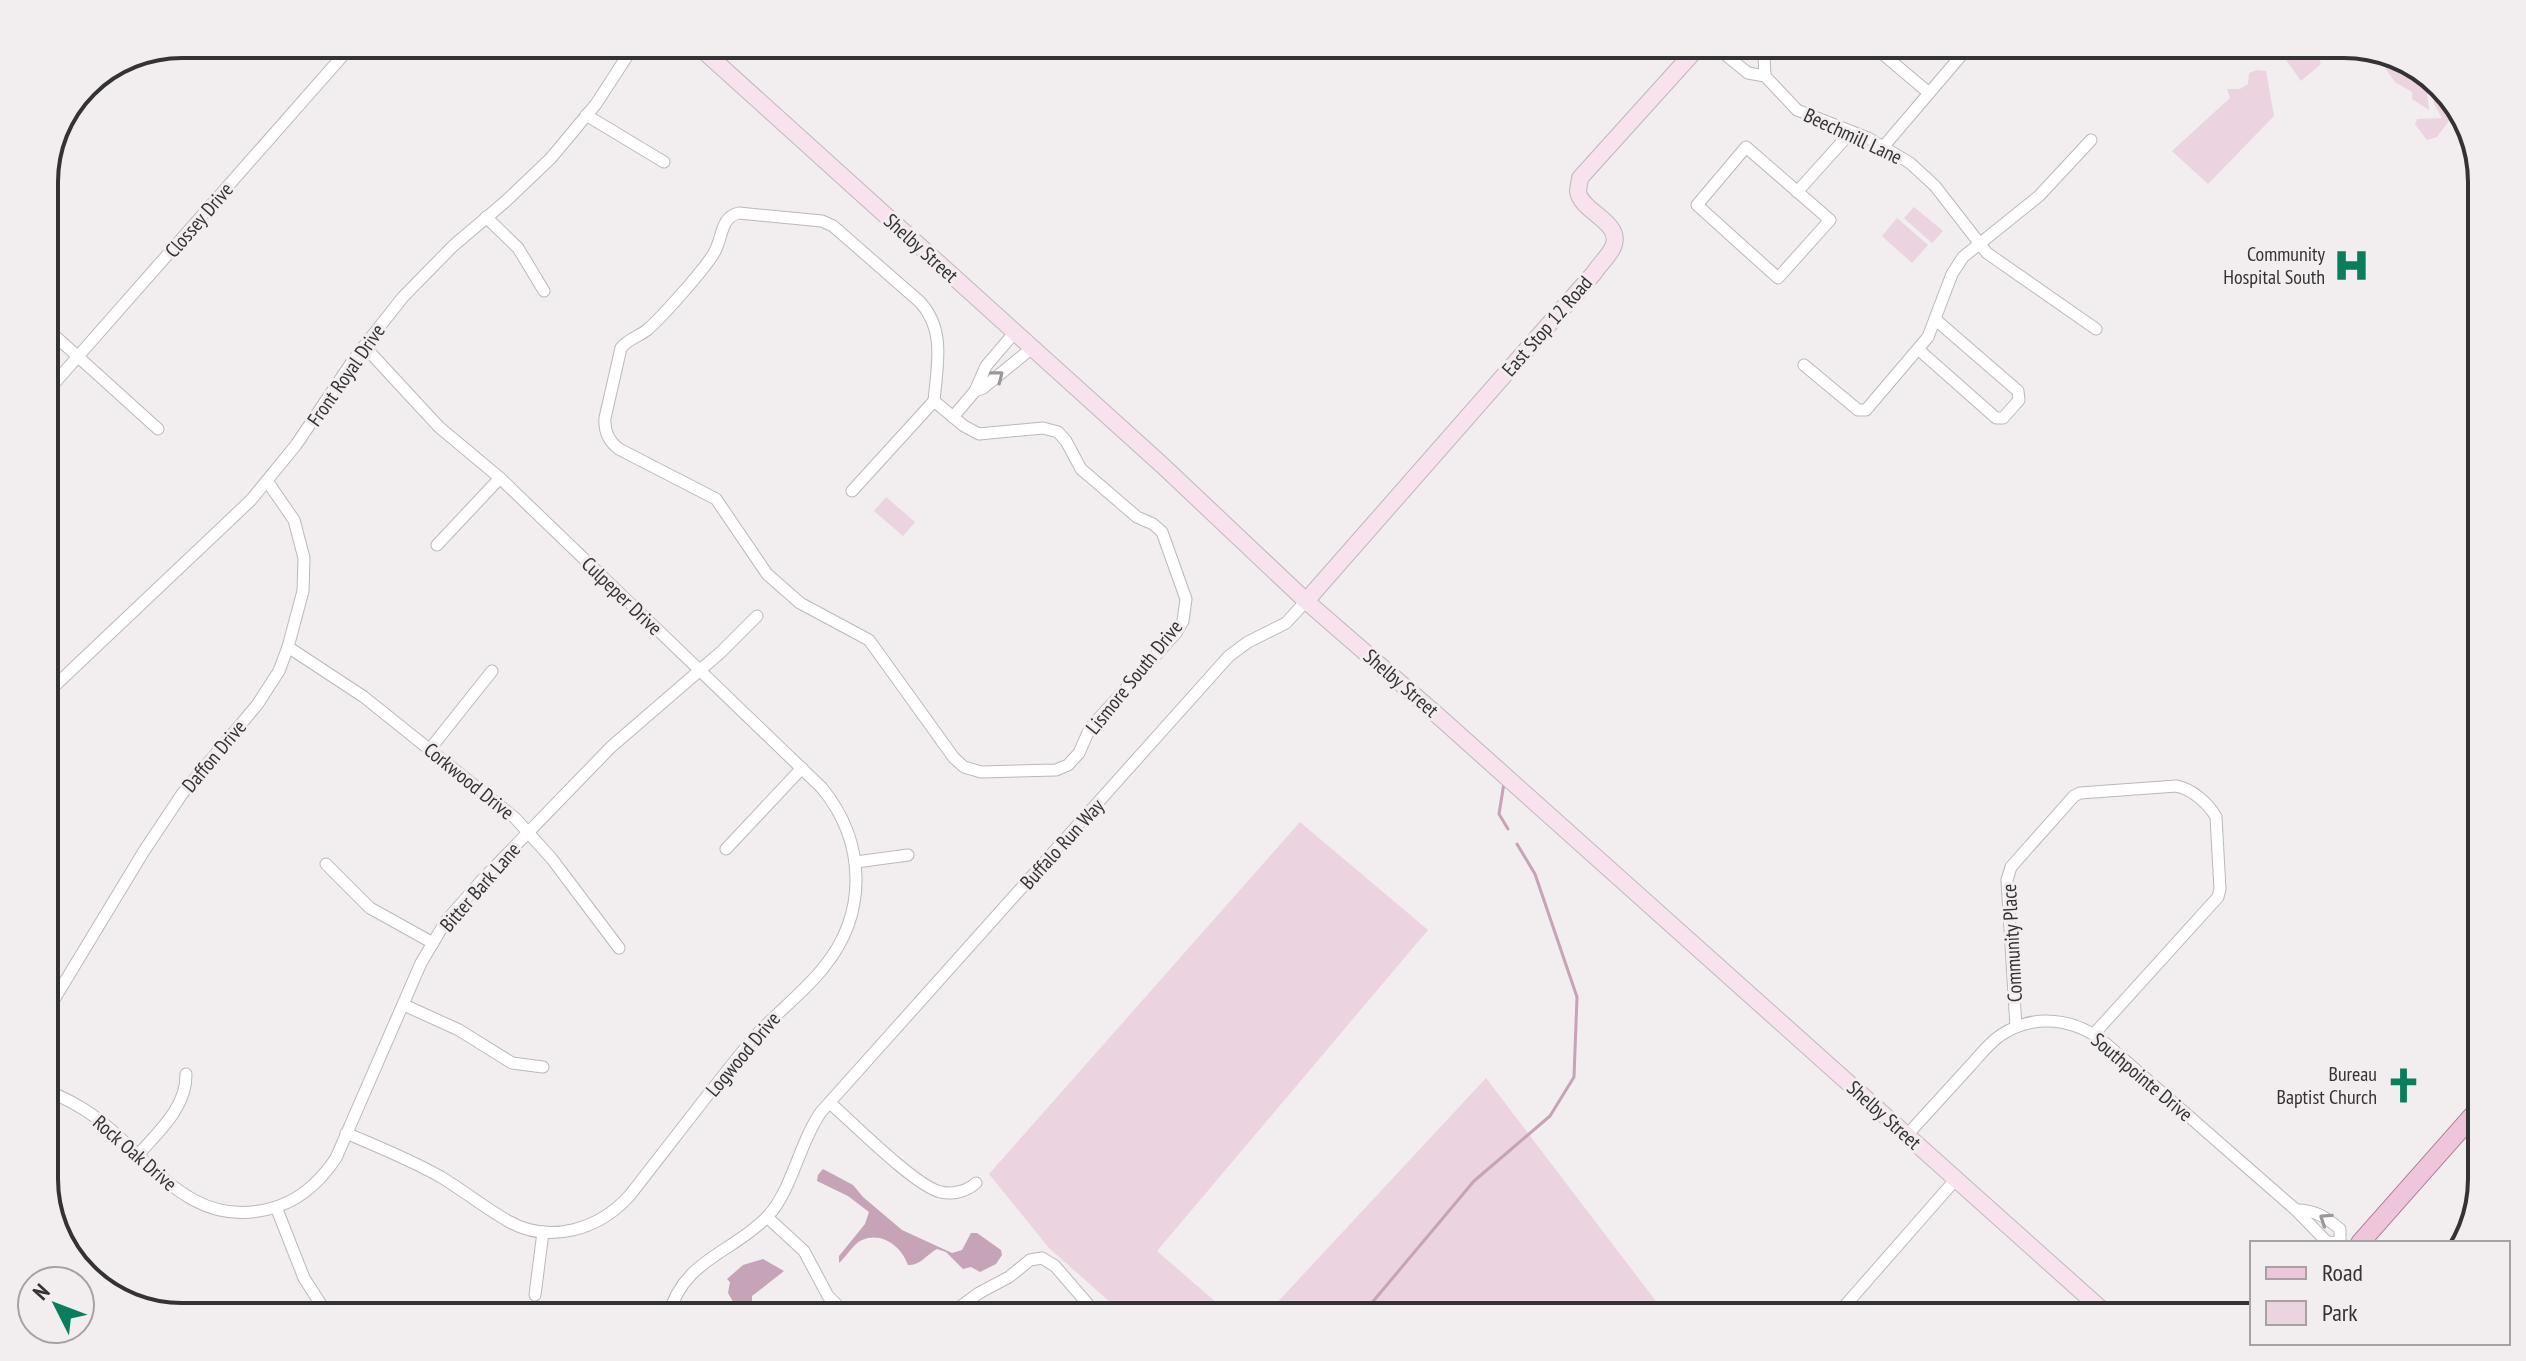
<svg xmlns="http://www.w3.org/2000/svg" width="2526" height="1361" viewBox="0 0 2526 1361" font-family="'PT Sans Narrow',sans-serif">
<rect width="100%" height="100%" fill="#f2edef"/>
<g fill="#ecd3e0">
<path d="M2275,44H2309L2315,50L2321,64L2301,81Z"/>
<path d="M2378,52L2405,58L2425,76L2429,110L2412,99V92L2395,82L2385,68L2389,60Z"/>
<path d="M2257,70L2266,71L2274,116L2208,184L2172,151L2230,98L2227,89H2240L2248,84L2249,73Z"/>
<path d="M2431,81L2459,106L2461,114H2454L2437,137L2427,140L2415,124L2417,119L2442,118L2434,104Z"/>
<path d="M1914,207L1943,231L1932,243L1904,218Z"/>
<path d="M1897,218L1928,245L1912,263L1882,236Z"/>
<path d="M886,497L915,522L903,536L874,511Z"/>
<path d="M1300,822L1428,930L1157,1251L1233,1317H1127L1049,1248L989,1174Z"/>
<path d="M1486,1078L1668,1317H1246L1273,1307Z"/>
</g>
<g fill="#c6a3b6">
<path d="M823,1169L853,1185L863,1197L902,1230L952,1253L962,1250L971,1233H977L1001,1250L1002,1255L996,1264L980,1272L971,1267L963,1269L946,1252L937,1249C926,1255 920,1266 908,1265C902,1247 882,1231 862,1240C853,1244 847,1256 839,1263V1256L865,1224L869,1212L848,1196L817,1181L818,1175Z"/>
<path d="M763,1259L784,1271L752,1296V1303L761,1317H742L728,1293L730,1282L727,1279L743,1265Z"/>
</g>
<g fill="none" stroke-linecap="round" stroke-linejoin="round">
<g stroke="#c6a3b6" stroke-width="3">
<path d="M1504,783L1499,814L1508,829"/>
<path d="M1360,1317L1474,1181L1550,1116L1574,1077L1577,997L1535,874L1517,844"/>
</g>
<defs>
<g id="street">
<path d="M1712,44L1748,73L1765,76L1797,110L1868,138L1910,163L1935,186L1987,253L2096,329"/>
<path d="M1749,44L1764,57L1765,76"/>
<path d="M1871,44L1929,93"/>
<path d="M1949,44L1961,55"/>
<path d="M586,115L664,162"/>
<path d="M1884,146L1971,44"/>
<path d="M1746,147L1830,220L1778,278L1697,205Z"/>
<path d="M1797,192L1851,132"/>
<path d="M739,213L822,221L833,226L920,302C946,330 937,366 934,401L964,426L979,434L1043,428L1058,432L1066,441L1081,469L1137,517L1153,524L1162,532L1186,599L1183,621L1176,633L1090,728L1079,753L1068,765L1056,770L981,772L964,767L954,758L869,640L800,603L767,574L716,499L619,449C608,441 604,431 605,418L621,348C628,339 638,337 647,330C662,317 704,270 714,253C723,238 720,217 739,213Z"/>
<path d="M486,217L518,248L544,291"/>
<path d="M44,326L158,429"/>
<path d="M1015,332L986,366L975,391L983,388L1032,348"/>
<path d="M1919,350L1996,418H2003L2019,400L2018,391L1936,320"/>
<path d="M1804,365L1858,410H1866L1928,337L1952,274L1963,257L2039,196L2091,140"/>
<path d="M44,395L353,44"/>
<path d="M953,417L975,391"/>
<path d="M852,491L934,401"/>
<path d="M437,545L500,478"/>
<path d="M288,647L364,697L515,818L552,859L619,948"/>
<path d="M44,696L251,500L296,445L354,359L403,297L453,246L506,201L551,158L596,104L635,44"/>
<path d="M430,749L492,671"/>
<path d="M726,849L802,768"/>
<path d="M856,862L908,855"/>
<path d="M326,864L370,908L433,943"/>
<path d="M404,1005L459,1030L512,1063L543,1067"/>
<path d="M44,1016L144,851L182,794L257,705L279,671L288,647L303,591L304,558L294,520L267,481"/>
<path d="M2016,1027L2007,880L2011,867L2074,796L2080,793L2176,786C2192,789 2208,803 2216,817L2220,889L2218,897L2094,1034"/>
<path d="M44,1090C64,1097 82,1107 98,1119C152,1161 190,1229 269,1209C298,1202 320,1182 336,1158L421,963L446,921L483,879L611,747L721,652L757,616"/>
<path d="M830,1103C853,1123 916,1187 941,1192C953,1195 967,1191 976,1183"/>
<path d="M346,1133C379,1147 411,1160 441,1177C464,1191 485,1208 508,1221C550,1245 600,1229 630,1195C670,1144 710,1091 751,1041C773,1015 803,994 824,967C868,913 866,842 822,788L500,478L439,427L364,346"/>
<path d="M1907,1135C1928,1112 1949,1089 1970,1066C1980,1055 1989,1043 2001,1035C2034,1013 2075,1018 2105,1043L2296,1210L2327,1242L2341,1243"/>
<path d="M138,1155C158,1132 187,1107 186,1074"/>
<path d="M276,1207L304,1278L329,1317"/>
<path d="M2296,1210C2316,1210 2325,1217 2340,1229V1241"/>
<path d="M767,1217L804,1251L828,1296L849,1317"/>
<path d="M535,1295L543,1232"/>
<path d="M668,1317C683,1259 731,1254 767,1217C792,1191 799,1143 821,1112L1229,656L1248,642L1286,623L1306,601"/>
<path d="M946,1317L979,1293L1009,1277L1030,1260L1042,1258L1055,1266L1099,1317"/>
<path d="M1835,1317L1956,1179"/>
</g>
<g id="secondary">
<path d="M696,44L1162,465L1306,601L1436,714L2110,1317"/>
<path d="M1306,601L1594,273C1599,265 1609,256 1613,247C1624,222 1580,212 1578,191C1578,190 1580,179 1580,178L1701,44"/>
</g>
<path id="primary" d="M2360,1243L2482,1105"/>
</defs>
<use href="#street" stroke="#bcb8ba" stroke-width="13"/>
<use href="#secondary" stroke="#bcb8ba" stroke-width="18"/>
<use href="#primary" stroke="#a77892" stroke-width="20"/>
<use href="#street" stroke="#fff" stroke-width="11"/>
<use href="#secondary" stroke="#f7e2ee" stroke-width="16"/>
<use href="#primary" stroke="#efc5dc" stroke-width="18"/>
</g>
<defs><path id="oneway-chevron" d="M-2-3.5L2.5 0L-2 3.5" fill="none" stroke-width="1.6" stroke-linecap="round" stroke-linejoin="round" transform="scale(2)"/></defs>
<g stroke="#9a9899">
<use href="#oneway-chevron" transform="translate(998 376) rotate(-38)"/>
<use href="#oneway-chevron" transform="translate(2325 1219) rotate(-146)"/>
</g>
<defs>
<symbol id="hospital-bare" viewBox="-9 -9 18 18"><path d="M-5-5h3v3.5h4V-5h3V5h-3V1.5h-4V5h-3Z" fill="#087e5c" stroke="#f2edef" stroke-width="2.5" paint-order="stroke"/></symbol>
<symbol id="church-bare" viewBox="-9 -9 18 18"><path d="M-1.2-6h2.4v3.5h3.3v2.4h-3.3V6h-2.4V-.1h-3.3v-2.4h3.3Z" fill="#087e5c" stroke="#f2edef" stroke-width="2.5" paint-order="stroke"/></symbol>
</defs>
<g fill-rule="evenodd">
<use href="#hospital-bare" x="2326" y="240" width="51" height="51"/>
<use href="#church-bare" x="2378" y="1060" width="51" height="51"/>
</g>
<g text-anchor="middle" dominant-baseline="central" stroke-width="6" stroke-linejoin="round" paint-order="stroke">
<g font-size="20" fill="#343233" stroke="#f2edef">
<text transform="translate(1853 136) rotate(25)">Beechmill Lane</text>
<text transform="translate(199 220) rotate(-49)">Clossey Drive</text>
<text transform="translate(921 248) rotate(42)">Shelby Street</text>
<text transform="translate(1547 326) rotate(-49)">East Stop 12 Road</text>
<text transform="translate(346 375) rotate(-55)">Front Royal Drive</text>
<text transform="translate(622 596) rotate(44)">Culpeper Drive</text>
<text transform="translate(1134 677) rotate(-51)">Lismore South Drive</text>
<text transform="translate(1401 683) rotate(41)">Shelby Street</text>
<text transform="translate(214 756) rotate(-50)">Daffon Drive</text>
<text transform="translate(469 781) rotate(39)">Corkwood Drive</text>
<text transform="translate(1062 844) rotate(-48)">Buffalo Run Way</text>
<text transform="translate(480 887) rotate(-49)">Bitter Bark Lane</text>
<text transform="translate(2012 943) rotate(-93)">Community Place</text>
<text transform="translate(743 1054) rotate(-50)">Logwood Drive</text>
<text transform="translate(2142 1077) rotate(40)">Southpointe Drive</text>
<text transform="translate(1884 1115) rotate(42)">Shelby Street</text>
<text transform="translate(135 1153) rotate(41)">Rock Oak Drive</text>
</g>
<g font-size="20" fill="#343233" stroke="#f2edef" text-anchor="end">
<text x="2325" y="254">Community<tspan x="2325" dy="23">Hospital South</tspan></text>
<text x="2377" y="1074">Bureau<tspan x="2377" dy="23">Baptist Church</tspan></text>
</g>
</g>
<path d="M0 0H2526V1361H0ZM182 58H2344A124 124 0 0 1 2468 182V1179A124 124 0 0 1 2344 1303H182A124 124 0 0 1 58 1179V182A124 124 0 0 1 182 58Z" fill="#f2edef" fill-rule="evenodd"/>
<path fill="none" stroke="#343233" stroke-width="4" d="M182 58H2344A124 124 0 0 1 2468 182V1179A124 124 0 0 1 2344 1303H182A124 124 0 0 1 58 1179V182A124 124 0 0 1 182 58Z"/>
<rect x="2250" y="1241" width="260" height="104" fill="#f2edef" stroke="#a6a2a4" stroke-width="2"/>
<rect x="2266" y="1267" width="40" height="12" fill="#efc5dc" stroke="#a6a2a4" stroke-width="2"/>
<text x="2322" y="1281" font-size="24" fill="#343233">Road</text>
<rect x="2266" y="1301" width="40" height="24" fill="#ecd3e0" stroke="#a6a2a4" stroke-width="2"/>
<text x="2322" y="1321" font-size="24" fill="#343233">Park</text>
<g transform="translate(56 1305) rotate(312)"><circle r="38" fill="#f2edef" stroke="#a6a2a4" stroke-width="2"/>
<path d="M0-6L14 30L0 20L-14 30Z" fill="#087e5c"/>
<text y="-12" font-size="22" font-weight="bold" text-anchor="middle" fill="#343233">N</text>
</g>
</svg>
